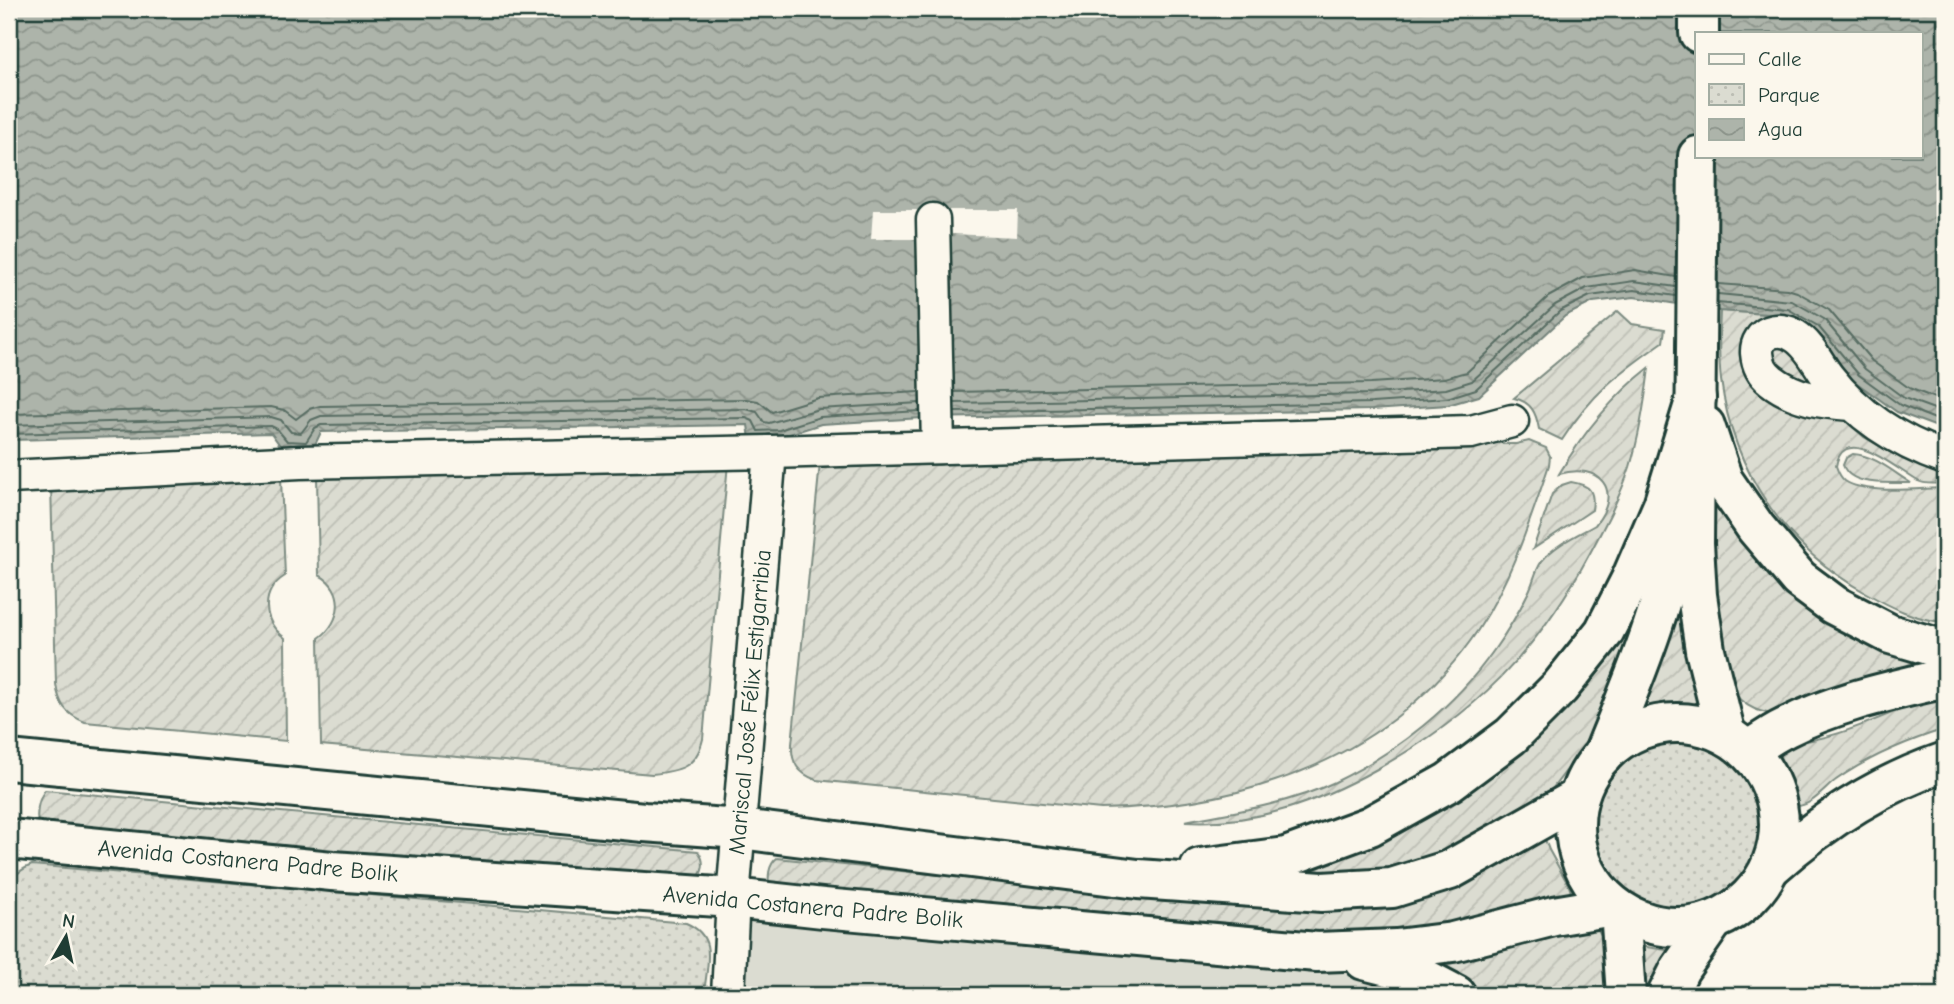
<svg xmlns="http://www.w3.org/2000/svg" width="1954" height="1004" viewBox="0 0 1954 1004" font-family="'Comic Neue',sans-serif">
<defs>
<pattern id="park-dots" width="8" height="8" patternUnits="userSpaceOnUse" patternTransform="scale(1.75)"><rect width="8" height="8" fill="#dbdcd1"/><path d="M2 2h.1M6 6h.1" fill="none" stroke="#bcbeb4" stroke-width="1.8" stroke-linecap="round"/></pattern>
<pattern id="garden-furrows" width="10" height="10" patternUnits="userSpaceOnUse" patternTransform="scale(1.75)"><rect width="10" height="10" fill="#dbdcd1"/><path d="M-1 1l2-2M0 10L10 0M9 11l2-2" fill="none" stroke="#bcbeb4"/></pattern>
<pattern id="water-waves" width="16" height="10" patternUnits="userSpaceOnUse" patternTransform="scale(1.75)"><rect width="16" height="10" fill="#adb4aa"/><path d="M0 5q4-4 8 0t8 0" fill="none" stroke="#8c948b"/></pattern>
</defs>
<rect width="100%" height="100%" fill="#fbf7ec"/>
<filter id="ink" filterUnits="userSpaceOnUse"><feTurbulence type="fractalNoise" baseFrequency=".0143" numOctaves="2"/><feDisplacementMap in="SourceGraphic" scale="14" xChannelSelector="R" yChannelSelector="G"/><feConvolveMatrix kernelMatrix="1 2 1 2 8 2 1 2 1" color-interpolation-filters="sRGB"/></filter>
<g filter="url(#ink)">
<path fill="#dbdcd1" stroke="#7d8c82" stroke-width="2" d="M733,898L1269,949L1456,995H728Z"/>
<g fill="url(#park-dots)" stroke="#7d8c82" stroke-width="2">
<circle cx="1677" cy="825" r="92"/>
<path d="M32,865L686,923C719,937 706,966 704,995H13L9,991C9,969 5,890 17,874C21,870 27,867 32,865Z"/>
</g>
<g fill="url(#garden-furrows)" stroke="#7d8c82" stroke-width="2">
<path d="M1618,311L1632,324L1665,329L1663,342C1619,373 1592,393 1562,440L1539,429C1536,412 1531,402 1514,398Z"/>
<path d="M1720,311L1785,315L1796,321L1753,351L1830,407L1864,437L1892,453L1918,463L1945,471V483C1937,483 1925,485 1918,481C1900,472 1844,421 1836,466C1838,472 1840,477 1845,481C1865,495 1921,488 1945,488V622C1918,621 1889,606 1866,593C1785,548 1733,471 1721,380C1718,357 1719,334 1720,311Z"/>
<path d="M1782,335L1844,401L1783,385L1762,345Z"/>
<path d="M1649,368C1645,401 1640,434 1630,467C1620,497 1605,525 1590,553C1537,652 1475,715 1377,769C1316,803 1256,825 1185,821C1235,812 1289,804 1335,782C1397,752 1455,706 1494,650C1506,633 1518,614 1527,595C1533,585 1535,570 1542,561C1554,545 1579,534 1595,525C1624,490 1599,462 1559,474C1583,433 1612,397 1649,368Z"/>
<path d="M1486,439L1505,444H1516L1529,441L1546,448L1550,456L1549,465C1530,521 1511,580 1478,630C1391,758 1251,806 1101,809L816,780C798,773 791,763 792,744L820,463L1385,451L1424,449Z"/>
<path d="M1853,454C1874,455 1893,472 1911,483C1891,482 1851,488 1843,465L1846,458Z"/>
<path d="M728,463L703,739C696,768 679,771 652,774L321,745L319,638C342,622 346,589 319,575L317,477Z"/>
<path d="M1707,476L1740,519L1939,661L1777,715C1754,712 1739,703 1726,683L1704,539Z"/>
<path d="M281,478L285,576C260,592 262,621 285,638L286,741L85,722C65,714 59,704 56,684L51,483Z"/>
<path d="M1571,482C1590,485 1595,491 1592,510L1533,549L1552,494L1562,485Z"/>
<path d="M1671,514L1597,730L1546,797L1430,870L1268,875L1483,768Z"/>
<path d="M1680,607L1707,705H1676L1640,711Z"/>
<path d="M1945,693V729C1907,741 1870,756 1836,780C1825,788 1811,807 1796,806L1791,803L1779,752L1783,744C1844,740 1888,711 1945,693Z"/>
<path d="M45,790L698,851C706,862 704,874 693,882L42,828L38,825C36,812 37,801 45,790Z"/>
<path d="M1543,834L1549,850L1569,886L1571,892L1568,896L1439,928L1297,937L769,888C768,877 768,865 777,858L1209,903L1297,910L1350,909Z"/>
<path d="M1583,921L1597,928L1604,940L1615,995H1474L1428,958L1507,948L1568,923Z"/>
<path d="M1633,945L1673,951L1657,995H1634Z"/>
</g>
<path fill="url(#water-waves)" stroke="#74847b" stroke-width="2" fill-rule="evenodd" d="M9,9H1945V430L1897,412L1854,381L1813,331L1785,315L1720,311L1634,297L1593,302L1565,316L1479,396L1448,405L1372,410L923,418L821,424L780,437L750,439L748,425L321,432L313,449L282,448L271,433L11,440L12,452L9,453ZM1697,33H1921V156H1697Z"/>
<path fill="#fbf7ec" d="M873,210H1018L1017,237L952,234V419L923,418L917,239H871Z"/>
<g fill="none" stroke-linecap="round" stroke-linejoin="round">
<g stroke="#586d63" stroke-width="2">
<path d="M1718,284L1787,289L1797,292L1829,310L1872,361L1909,388L1945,402"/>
<path d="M1718,294L1792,301L1824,319L1865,369L1904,398L1945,413"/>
<path d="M1717,303L1788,309L1818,326L1859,375L1900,405L1945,423"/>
<path d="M954,392L1371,383L1444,378L1467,372L1548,297L1583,278L1635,270L1676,277"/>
<path d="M955,403L1372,394L1446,389L1472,381L1555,305L1587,288L1634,281L1676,287"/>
<path d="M955,412L1372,403L1447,398L1476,389L1560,311L1590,296L1634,290L1676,296"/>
<path d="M9,414L271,407L284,410L296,419L309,409L320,406L746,399L758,401L772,412L818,398L919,392"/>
<path d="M9,425L271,417L281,420L291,432L301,433L311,420L321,416L746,409L757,412L764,422L769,423L819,409L920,403"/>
<path d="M9,434L271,426L277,429L287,441L306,442L315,428L321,425L746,418L753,421L758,431L779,430L820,417L920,411"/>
</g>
<defs>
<g id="street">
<path d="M933,220L938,447"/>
<path d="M1852,404C1823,402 1795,399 1771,380C1762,373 1758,365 1757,353C1756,332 1779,325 1795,336C1810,345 1818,364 1828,377C1859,417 1899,442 1945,458"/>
<path d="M9,477L300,462L770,452L1471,432L1512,421"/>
<path d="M728,995L733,898L770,452"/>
</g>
<g id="secondary">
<path d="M1699,33V9"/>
<path d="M1698,156L1694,543L1697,595L1705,650L1726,735"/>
<path d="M1705,426L1723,480L1756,528L1799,579L1834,605L1890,634L1945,650"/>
<circle cx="1677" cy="825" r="102"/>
<path d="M1748,751C1760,743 1772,734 1785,728C1835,702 1891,691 1945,678"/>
<path d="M1603,755C1634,678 1667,604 1678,521"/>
<path d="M9,760L644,822L740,829L1138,879L1322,892L1392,888L1450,870L1578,798"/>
<path d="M9,839L332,871L733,898L823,908L1317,952L1396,949L1453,942L1554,916L1613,906"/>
<path d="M1772,866C1824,820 1880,784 1945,762"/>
<path d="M1200,868L1286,857L1370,826L1449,782L1511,736L1560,687L1604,632L1631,579L1663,505L1696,398"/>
<path d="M1620,910L1626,995"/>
<path d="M1364,960L1412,972L1456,995"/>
<path d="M1667,995L1680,969L1712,923"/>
</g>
</defs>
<use href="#street" stroke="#1f3d34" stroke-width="37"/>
<use href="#secondary" stroke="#1f3d34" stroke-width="44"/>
<use href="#street" stroke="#fbf7ec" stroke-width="32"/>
<use href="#secondary" stroke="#fbf7ec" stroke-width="38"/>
</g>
</g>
<g text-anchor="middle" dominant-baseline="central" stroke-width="6" stroke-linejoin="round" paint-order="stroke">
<g font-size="23" fill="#1f3d34" stroke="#fbf7ec">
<text transform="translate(750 702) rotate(-85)">Mariscal José Félix Estigarribia</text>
<text transform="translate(248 861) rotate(5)">Avenida Costanera Padre Bolik</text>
<text transform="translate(813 907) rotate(5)">Avenida Costanera Padre Bolik</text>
</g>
</g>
<rect width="1954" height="1004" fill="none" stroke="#fbf7ec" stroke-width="35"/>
<rect x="18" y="18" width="1919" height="969" fill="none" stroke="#1f3d34" stroke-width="2.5" filter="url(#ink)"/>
<rect x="1695" y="32" width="228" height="126" fill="#fbf7ec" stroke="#a3ada2" stroke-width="2"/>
<rect x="1709" y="54" width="35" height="10" fill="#fbf7ec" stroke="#a3ada2" stroke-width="2"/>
<text x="1758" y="66" font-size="21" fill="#1f3d34">Calle</text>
<rect x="1709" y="84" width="35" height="21" fill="url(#park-dots)" stroke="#a3ada2" stroke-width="2"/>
<text x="1758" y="102" font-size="21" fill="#1f3d34">Parque</text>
<rect x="1709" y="119" width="35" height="21" fill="url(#water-waves)" stroke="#a3ada2" stroke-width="2"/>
<text x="1758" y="136" font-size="21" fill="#1f3d34">Agua</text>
<g transform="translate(66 937) rotate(9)" stroke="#fbf7ec" stroke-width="5" paint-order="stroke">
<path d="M0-5L12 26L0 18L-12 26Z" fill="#1f3d34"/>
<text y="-10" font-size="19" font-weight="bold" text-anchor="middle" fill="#1f3d34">N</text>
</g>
</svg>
